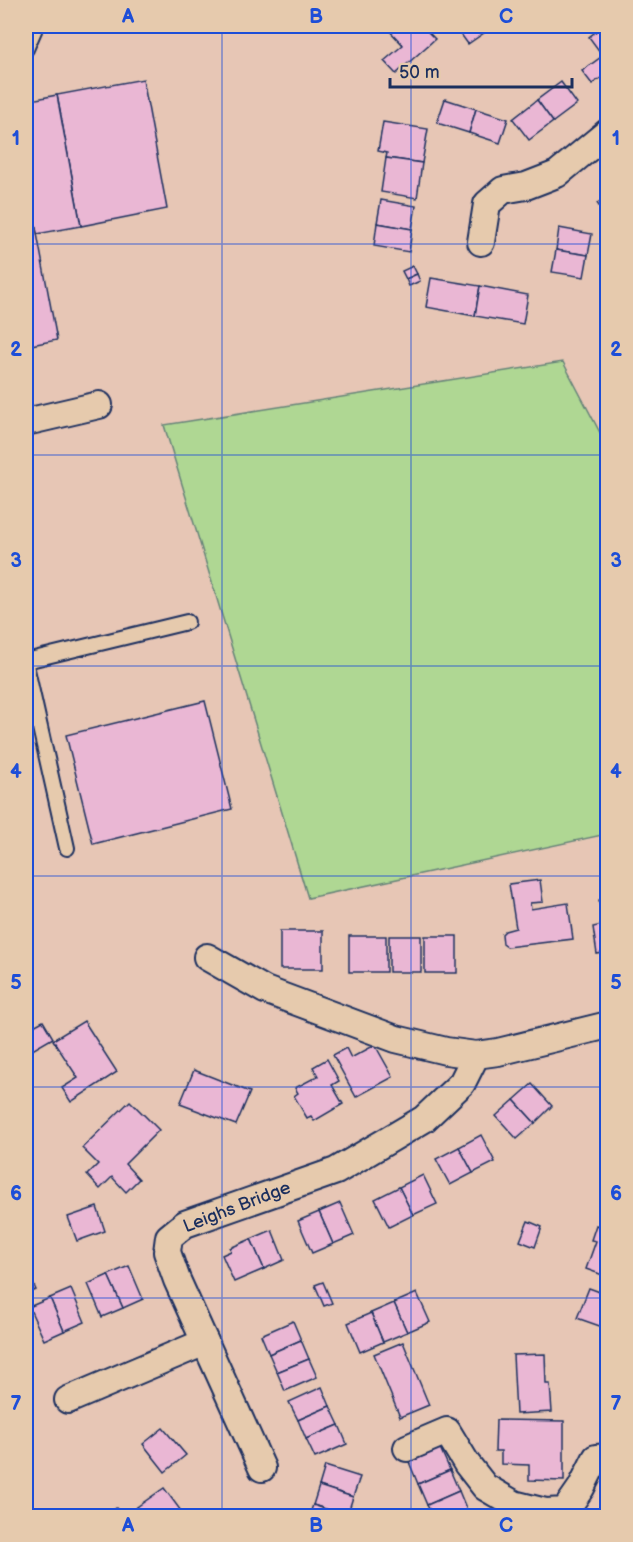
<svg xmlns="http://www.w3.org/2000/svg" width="633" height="1542" viewBox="0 0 633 1542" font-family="'Balsamiq Sans',sans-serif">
<rect width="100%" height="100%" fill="#e7c6b5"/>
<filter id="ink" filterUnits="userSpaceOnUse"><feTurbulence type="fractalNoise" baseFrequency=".0167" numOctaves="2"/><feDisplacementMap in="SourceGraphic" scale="12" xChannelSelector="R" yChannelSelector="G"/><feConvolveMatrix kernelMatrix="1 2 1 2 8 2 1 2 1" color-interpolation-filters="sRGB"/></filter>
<g filter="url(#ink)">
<path fill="#afd793" stroke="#658378" stroke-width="1.5" d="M563,362L607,446V834L308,898L164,425Z"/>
<g fill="#eab7d4" stroke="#1b2f5e" stroke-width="1.5">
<path d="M385,26H422L435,39L396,74L384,61L403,45Z"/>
<path d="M455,26H494L468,44Z"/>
<path d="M603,26H608V52L603,56L589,37Z"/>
<path d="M608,52V73L592,84L582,71Z"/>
<path d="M143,79L167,209L81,226L57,95Z"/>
<path d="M561,82L577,104L553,122L537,100Z"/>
<path d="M57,95L81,226L37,234L26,175V101Z"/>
<path d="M445,99L476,109L469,133L437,123Z"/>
<path d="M537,100L553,122L529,140L513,119Z"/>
<path d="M476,109L508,119L500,143L469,133Z"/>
<path d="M383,122L428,129L422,163L386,158L387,153L378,151Z"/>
<path d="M386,158L422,163L417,198L381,192Z"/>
<path d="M26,175L57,340L26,346Z"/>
<path d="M608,197V220L597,203Z"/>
<path d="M381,200L416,206L412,229L377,223Z"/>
<path d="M377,223L412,229L409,252L374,246Z"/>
<path d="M559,228L592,234L588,255L556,250Z"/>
<path d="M556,250L588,255L584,277L552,272Z"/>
<path d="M413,266L417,274L406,279L402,271Z"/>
<path d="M417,274L420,281L409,286L406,279Z"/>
<path d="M431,278L480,286L475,316L426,307Z"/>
<path d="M480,286L528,295L523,324L475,316Z"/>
<path d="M205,701L232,809L93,844L66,735Z"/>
<path d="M540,880L543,902L530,903L531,909L568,903L573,939L507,947L503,944L502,934L505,931L516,928L509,884Z"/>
<path d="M608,898V952L597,954L593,927L602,925L599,900Z"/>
<rect x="280" y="931" width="43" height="38"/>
<rect x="349" y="936" width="37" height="36"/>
<rect x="389" y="936" width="32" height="36"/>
<rect x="425" y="936" width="32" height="37"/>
<path d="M43,1021L53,1038L29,1052L26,1045V1030Z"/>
<path d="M84,1021L117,1072L71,1102L62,1088L78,1078L53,1040Z"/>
<path d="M375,1045L393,1077L356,1097L333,1055L346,1048L351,1058Z"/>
<path d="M327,1059L339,1081L332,1085L343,1104L314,1121L311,1116L307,1118L294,1096L298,1093L295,1088L318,1076L313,1067Z"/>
<path d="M194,1070L250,1092L236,1125L180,1104Z"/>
<path d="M532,1084L552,1106L535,1123L514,1100Z"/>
<path d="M514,1100L535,1123L517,1139L496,1116Z"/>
<path d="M130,1101L159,1130L125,1164L139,1179L126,1192L112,1177L100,1189L87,1175L98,1164L82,1148Z"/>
<path d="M481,1135L495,1162L473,1173L459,1147Z"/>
<path d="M459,1147L473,1173L450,1185L436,1159Z"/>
<path d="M423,1175L437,1204L413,1215L399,1187Z"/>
<path d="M399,1187L413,1215L389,1227L375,1199Z"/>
<path d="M608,1200V1224L600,1221Z"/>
<path d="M340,1203L354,1235L333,1244L319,1212Z"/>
<path d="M97,1207L105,1231L77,1241L68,1217Z"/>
<path d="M319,1212L333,1244L312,1253L298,1221Z"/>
<path d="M528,1221L542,1227L535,1247L520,1241Z"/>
<path d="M596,1225L608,1229V1277L586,1269L596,1241L591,1240Z"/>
<path d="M272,1230L284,1260L264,1269L251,1239Z"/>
<path d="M251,1239L264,1269L234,1282L222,1255L231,1251L230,1248Z"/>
<path d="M129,1266L143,1299L123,1308L108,1275Z"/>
<path d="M108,1275L123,1308L102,1317L88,1284Z"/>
<path d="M31,1279L36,1290L26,1293V1281Z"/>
<path d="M323,1282L332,1303L324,1306L315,1285Z"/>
<path d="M589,1288L608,1295V1329L577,1318Z"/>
<path d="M71,1289L85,1322L64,1331L50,1298Z"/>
<path d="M417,1293L430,1322L407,1332L394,1303Z"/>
<path d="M50,1298L64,1331L44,1340L29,1307Z"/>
<path d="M394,1303L407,1332L383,1342L371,1313Z"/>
<path d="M371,1313L383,1342L360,1352L348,1323Z"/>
<path d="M293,1321L301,1340L269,1354L261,1335Z"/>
<path d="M301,1340L309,1359L277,1372L269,1354Z"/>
<path d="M403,1342L429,1405L400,1417L374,1354Z"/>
<path d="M545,1354L546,1384H550L552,1412L516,1414L513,1355Z"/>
<path d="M309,1359L317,1377L285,1391L277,1372Z"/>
<path d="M322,1387L330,1406L298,1420L289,1402Z"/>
<path d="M330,1406L339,1425L306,1439L298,1420Z"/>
<path d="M496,1420L564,1421V1481L529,1480V1465L501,1464V1451H495Z"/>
<path d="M339,1425L347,1444L315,1458L306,1439Z"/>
<path d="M163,1428L186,1455L165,1472L143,1444Z"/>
<path d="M440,1448L450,1470L418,1484L409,1462Z"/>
<path d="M325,1466L360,1477L353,1497L319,1486Z"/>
<path d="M450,1470L459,1491L427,1505L418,1484Z"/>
<path d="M319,1486L353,1497L347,1516L313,1505Z"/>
<path d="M164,1488L184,1515L181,1516H124Z"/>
<path d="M459,1491L468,1513L459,1516H433L427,1505Z"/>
<path d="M313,1505L347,1516H309Z"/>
<path d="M116,1508L122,1516H103Z"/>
</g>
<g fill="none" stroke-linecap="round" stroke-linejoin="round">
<defs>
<g id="lane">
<path d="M26,49L36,26"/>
<path d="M26,661L187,622"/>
<path d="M26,665L67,848"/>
</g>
<g id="street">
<path d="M481,242L487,204L503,190L526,186L557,174L608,132"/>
<path d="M26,422L99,405"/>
<path d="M207,957L265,990L396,1039L446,1051L476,1055"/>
<path d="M68,1400L205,1342"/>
<path d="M407,1448L447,1431L467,1464L485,1487L514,1504L546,1512L565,1511L581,1488L596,1458L608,1457"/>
<path d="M262,1468L177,1280L167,1252L169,1237L185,1224L336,1171L424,1119L462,1083L476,1055L498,1052L608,1025"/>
</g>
</defs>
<use href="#lane" stroke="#1b2f5e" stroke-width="18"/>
<use href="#street" stroke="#1b2f5e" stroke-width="30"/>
<use href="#lane" stroke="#e6caad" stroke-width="14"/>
<use href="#street" stroke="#e6caad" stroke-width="26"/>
</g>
</g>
<path fill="none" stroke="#1d4ed8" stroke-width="1.5" stroke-opacity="0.55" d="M222,26V1516M411,26V1516M26,244H608M26,455H608M26,666H608M26,876H608M26,1087H608M26,1298H608"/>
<g text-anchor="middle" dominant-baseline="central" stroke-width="4.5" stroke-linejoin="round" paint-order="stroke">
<g font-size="18" fill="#1b2f5e" stroke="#e6caad">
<text transform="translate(237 1207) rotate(-21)">Leighs Bridge</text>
</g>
</g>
<rect width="633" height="1542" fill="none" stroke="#e6caad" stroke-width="66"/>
<path d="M390 78v9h182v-9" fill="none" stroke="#1b2f5e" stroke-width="3"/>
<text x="399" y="78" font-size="18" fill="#1b2f5e" stroke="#e6caad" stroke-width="4.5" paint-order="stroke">50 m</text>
<rect x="33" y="33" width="567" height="1476" fill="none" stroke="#1d4ed8" stroke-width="2"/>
<g font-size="20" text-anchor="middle" font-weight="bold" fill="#1d4ed8">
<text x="128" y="23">A</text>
<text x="316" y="23">B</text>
<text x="506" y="23">C</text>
<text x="16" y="145">1</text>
<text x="616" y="145">1</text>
<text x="16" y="356">2</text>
<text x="616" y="356">2</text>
<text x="16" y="567">3</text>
<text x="616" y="567">3</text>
<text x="16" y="778">4</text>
<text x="616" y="778">4</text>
<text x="16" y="989">5</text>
<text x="616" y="989">5</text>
<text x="16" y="1200">6</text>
<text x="616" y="1200">6</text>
<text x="16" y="1410">7</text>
<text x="616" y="1410">7</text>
<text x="128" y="1532">A</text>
<text x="316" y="1532">B</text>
<text x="506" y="1532">C</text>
</g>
</svg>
